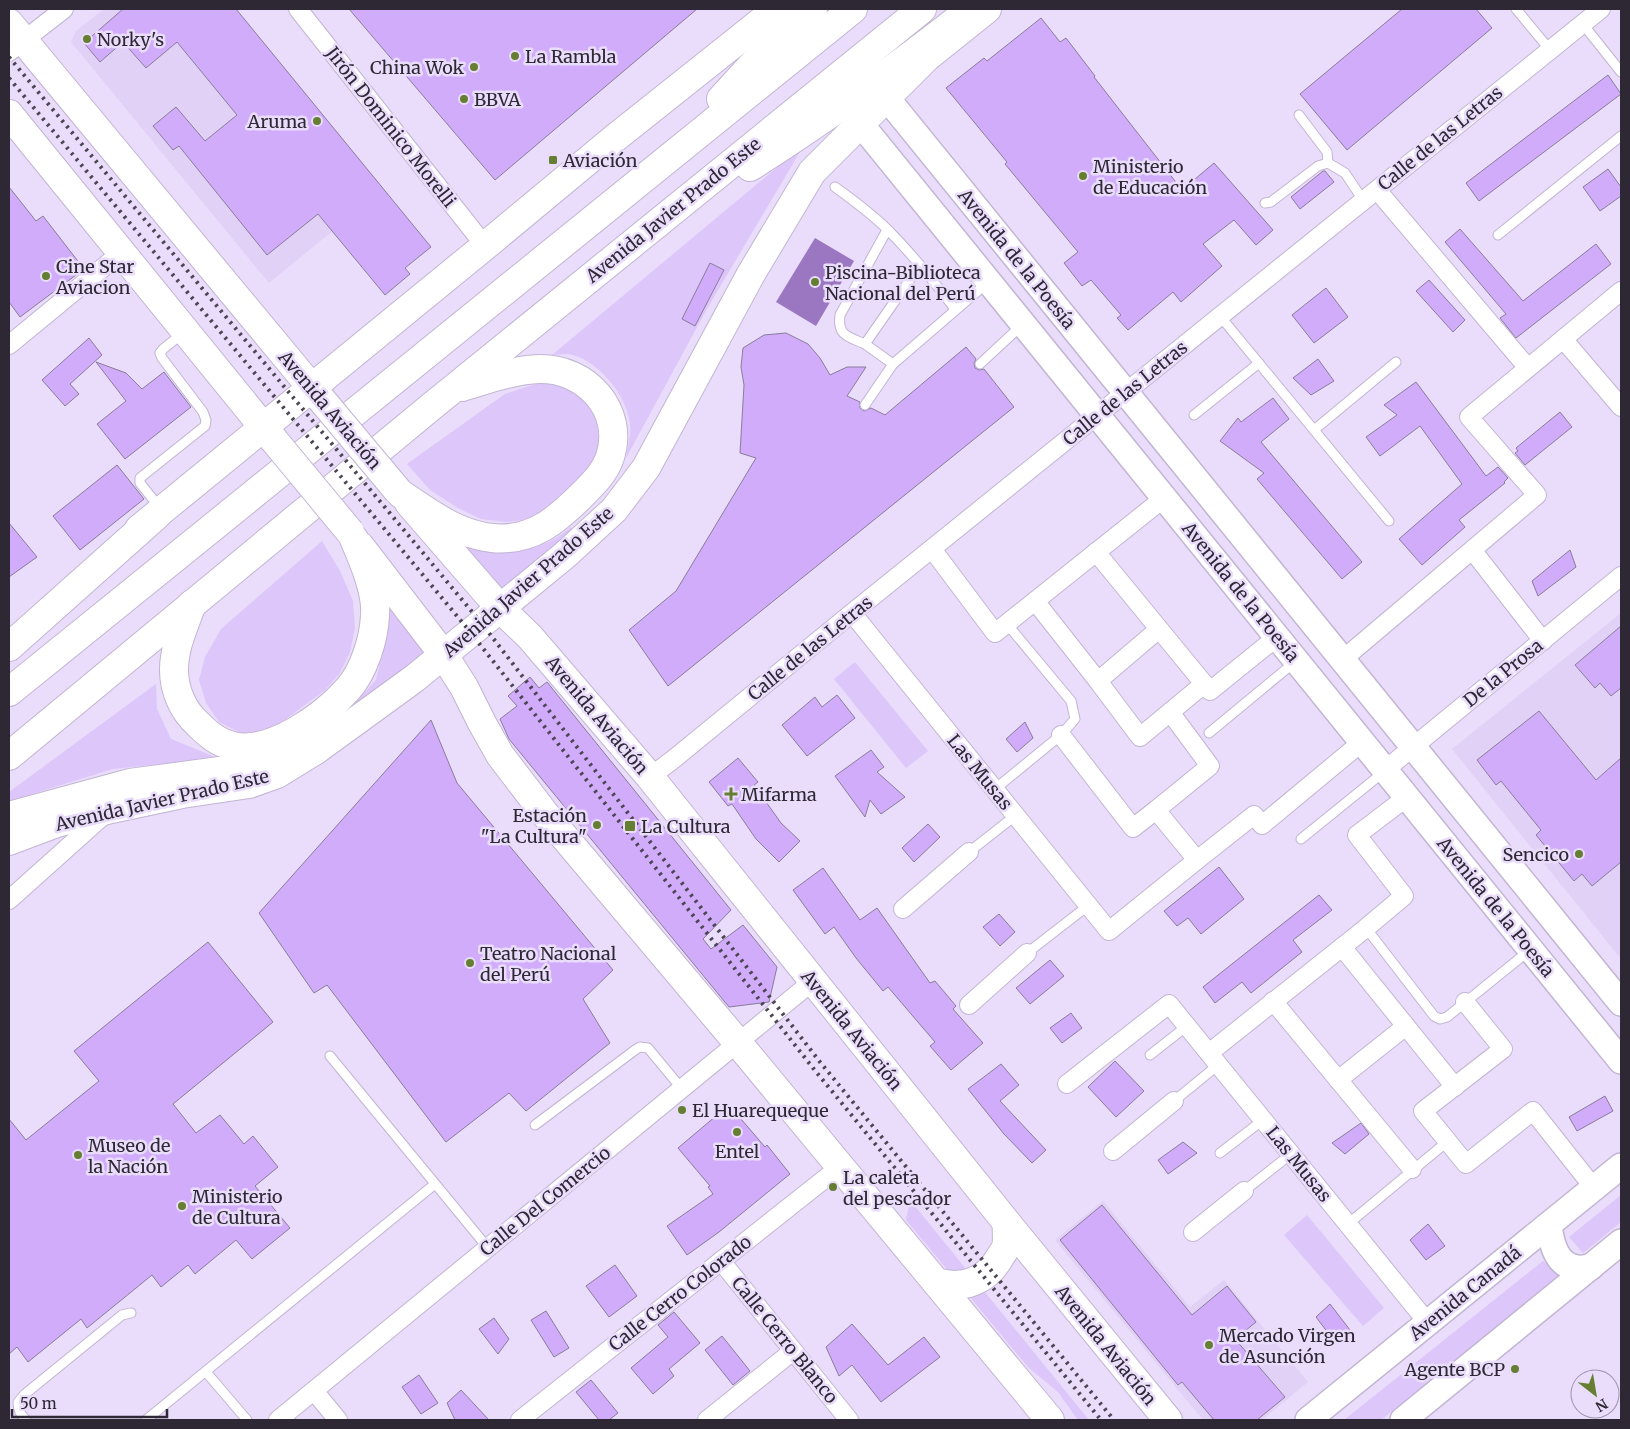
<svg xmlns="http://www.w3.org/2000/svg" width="1630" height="1429" viewBox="0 0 1630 1429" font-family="Merriweather,serif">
<rect width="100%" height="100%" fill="#eadcfb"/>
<g fill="#e2d1f7">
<path d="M104,9H236L384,189L269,283L71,42L76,31Z"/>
<path d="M1621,613V959L1452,749Z"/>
<path d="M1103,1201L1190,1307L1224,1280L1308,1382L1262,1420H1203L1055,1240Z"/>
</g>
<g fill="#ddc6f9">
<path d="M804,145L708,307L626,458C628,447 631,435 630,423C627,396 597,358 568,354C563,354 557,355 552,355Z"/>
<path d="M535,384H562L581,396L597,417L599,448L592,464L572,486L550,506L529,519L506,522L481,519L458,508L430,490L407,464L505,394Z"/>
<path d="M571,527L573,531L502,594L454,543C487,549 515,556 548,542C556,539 564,532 571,527Z"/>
<path d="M322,541L340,571L353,601L355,628L350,652L340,673L325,690L286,719L264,732L241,733L219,722L206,703L199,680L205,657L221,629Z"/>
<path d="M388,601L426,652L359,704L357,701L376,680L382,655Z"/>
<path d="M855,662L928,751L906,768L834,679Z"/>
<path d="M156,684L157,709L171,739L218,758L113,769L9,801V792Z"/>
<path d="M1621,1195V1222L1583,1253L1569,1237Z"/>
<path d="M910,1200L1089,1420H1078L1058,1392L1028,1367L906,1220Z"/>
<path d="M1307,1215L1384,1308L1363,1326L1284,1235Z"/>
<path d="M1543,1261L1562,1277L1381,1420H1344Z"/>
</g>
<path fill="#9b77c1" d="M815,238L854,261L816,326L776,302Z"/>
<g fill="#d1acfa" stroke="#897d99">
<path d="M123,9H236L431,247L405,268L410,274L385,295L318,214L267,255L179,146L173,150L153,126L176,107L205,141L237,115L177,42L146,68L123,42L100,62L84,43Z"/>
<path d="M349,9H697L495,180Z"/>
<path d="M1402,9H1476L1492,28L1347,150L1300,94Z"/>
<path d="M1041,18L1060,42L1066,38L1095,76L1094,77L1182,190L1214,163L1273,230L1256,245L1234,220L1203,244L1222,266L1181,302L1173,292L1128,330L1117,318L1121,315L1091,280L1082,286L1064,263L1078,252L1005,164L1007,162L946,88L984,58L987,61Z"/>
<path d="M1608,75L1621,94L1479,201L1466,183Z"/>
<path d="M1608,169L1621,187V196L1600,211L1583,187Z"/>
<path d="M1323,171H1325L1334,182L1300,209L1291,197Z"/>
<path d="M9,187L36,221L43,216L84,269L20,317L9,302Z"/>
<path d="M1460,229L1523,301L1596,244L1611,264L1516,338L1500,318L1506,314L1445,242Z"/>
<path d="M710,263L724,270L695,326L682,319Z"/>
<path d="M1429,280L1465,320L1453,332L1416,291Z"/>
<path d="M1326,288L1348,317L1314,343L1292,315Z"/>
<path d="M786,333L808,344L820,358L830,375L847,367H866L847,396L860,402V408L864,411L871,408L885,415L966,347L976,359L974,363L975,368L979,370L984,369L1014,407L668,686L629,630L676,591L756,458L740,453L744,385L741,367L743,348L764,335Z"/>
<path d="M89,338L102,355L70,384L79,394L65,406L42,380Z"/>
<path d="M1318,359L1334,381L1311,395L1293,378Z"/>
<path d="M96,362L126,373L142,389L164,372L191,407L125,459L97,424L126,401Z"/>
<path d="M1416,382L1486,476L1498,467L1508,478L1504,482L1505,483L1459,520L1465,527L1422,565L1399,539L1462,484L1420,426L1380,456L1366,437L1397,415L1384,405Z"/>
<path d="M1273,398L1289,419L1261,442L1362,562L1342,579L1257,479L1264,473L1220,441L1238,418L1241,422Z"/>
<path d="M1560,412L1572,427L1525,465L1515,453L1518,451L1516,448Z"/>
<path d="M117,465L144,499L80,550L53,516Z"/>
<path d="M9,523L37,557L9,577Z"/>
<path d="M1570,550L1576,567L1538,596L1532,581Z"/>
<path d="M1621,626V688L1611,696L1600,683L1595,688L1575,665Z"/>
<path d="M530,677L539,688L547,682L731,910L703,939L711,949L743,925L777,967L769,1002L729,1007L509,739L500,719L517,706L508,696Z"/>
<path d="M837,695L855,718L807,756L782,725L815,697L822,707Z"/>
<path d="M1539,711L1596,780L1621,758V862L1592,886L1582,874L1574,881L1536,835L1541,830L1501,781L1496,785L1477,760Z"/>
<path d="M431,720L457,783L613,970L583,999L610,1043L526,1111L509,1093L446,1142L327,985L314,993L259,913Z"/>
<path d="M1025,722L1033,738L1017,752L1006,739Z"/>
<path d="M871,750L884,767L877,772L905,797L881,814L870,800L865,817L835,776Z"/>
<path d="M738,758L758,782L754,785L781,823L800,841L779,862L756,839L732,804L728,806L709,782Z"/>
<path d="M928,824L940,837L914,862L902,848Z"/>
<path d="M1219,867L1244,899L1201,934L1188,918L1177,926L1164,911Z"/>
<path d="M823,868L860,920L877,908L930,983L935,981L956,1006L953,1009L983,1043L951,1070L930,1046L935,1042L888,987L883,991L856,958L834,927L825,934L793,890Z"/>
<path d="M1319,895L1332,910L1293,940L1302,952L1251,993L1242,982L1215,1003L1203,987Z"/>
<path d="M999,914L1015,932L1000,946L983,927Z"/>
<path d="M208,942L273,1022L173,1104L196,1133L220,1115L244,1144L253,1136L278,1167L255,1186L290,1228L252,1259L236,1240L195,1274L188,1265L161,1287L152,1275L87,1328L81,1319L28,1362L17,1347L9,1354V1119L26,1140L99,1081L74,1051Z"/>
<path d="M1050,960L1064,976L1030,1004L1016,988Z"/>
<path d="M1071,1013L1082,1028L1062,1043L1050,1028Z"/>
<path d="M1115,1061L1144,1091L1116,1117L1088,1087Z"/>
<path d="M1001,1064L1019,1085L1000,1101L1046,1150L1032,1163L1004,1134L968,1089Z"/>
<path d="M1605,1096L1613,1111L1577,1131L1569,1117Z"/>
<path d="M729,1105L765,1147L767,1145L790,1174L719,1232L687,1255L667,1226L713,1194L708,1187L710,1186L678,1148Z"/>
<path d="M1361,1123L1369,1134L1345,1154L1332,1143Z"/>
<path d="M1183,1142L1197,1153L1168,1174L1158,1160Z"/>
<path d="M1102,1205L1192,1315L1227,1286L1256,1322L1235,1339L1285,1397L1257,1420H1214L1182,1382L1178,1385L1060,1240Z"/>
<path d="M1428,1224L1445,1246L1426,1260L1410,1240Z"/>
<path d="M615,1265L637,1296L609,1317L586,1286Z"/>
<path d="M1330,1304L1350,1330L1334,1341L1316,1317Z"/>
<path d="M546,1311L569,1348L554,1357L531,1320Z"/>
<path d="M674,1312L700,1343L669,1369L674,1376L653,1394L631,1368L668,1337L658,1325Z"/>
<path d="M494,1318L509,1339L498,1354L479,1329Z"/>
<path d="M852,1324L888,1365L924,1337L940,1357L881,1402L852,1365L839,1376L826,1347Z"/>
<path d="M722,1336L750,1371L733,1385L705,1350Z"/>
<path d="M419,1375L438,1403L421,1414L402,1387Z"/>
<path d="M591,1380L618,1413L609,1420H599L576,1392Z"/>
<path d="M461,1390L489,1420H455L447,1403Z"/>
</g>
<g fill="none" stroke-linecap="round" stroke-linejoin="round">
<defs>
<g id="lane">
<path d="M1516,9L1550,50"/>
<path d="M1582,23L1621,72"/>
<path d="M1299,115L1327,152L1328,163"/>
<path d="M835,187C853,200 872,214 888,230C913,255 934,282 955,309"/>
<path d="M1265,203L1271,202L1318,166L1328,163L1345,173L1363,200"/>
<path d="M1498,235L1621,136"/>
<path d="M920,265L865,344L893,364L987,283"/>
<path d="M1220,316L1389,521"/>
<path d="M865,344C849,337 837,336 840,315L887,230"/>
<path d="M980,364L1022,325"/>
<path d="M865,405L893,364"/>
<path d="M1194,415L1259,363"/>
<path d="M1314,430L1396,362"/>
<path d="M160,508L140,483V478L205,426L206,420L203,412L162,358L160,353L163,349L183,333"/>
<path d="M1209,733L1296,661"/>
<path d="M995,789L1061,735L1075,719L1071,701L1007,624"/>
<path d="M1301,839L1385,771"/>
<path d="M969,852L1016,815"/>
<path d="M1366,928L1434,1016L1440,1019L1447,1017L1530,950"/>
<path d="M1027,953L1089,905"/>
<path d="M1150,1055L1187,1026"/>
<path d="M330,1056L488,1248"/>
<path d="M1174,1101L1218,1065"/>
<path d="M535,1125L635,1050L640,1047L648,1048L682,1089"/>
<path d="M1220,1153L1263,1120"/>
<path d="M1244,1191L1291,1154"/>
<path d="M1348,1224L1448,1141"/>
<path d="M206,1372L247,1420"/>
<path d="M26,1420C20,1414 18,1410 18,1402L25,1394L122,1315L131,1313"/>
<path d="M146,1420L435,1184"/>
</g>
<g id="street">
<path d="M298,9L485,246"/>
<path d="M9,52L64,9"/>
<path d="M1377,190L1528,368"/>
<path d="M1563,339L1621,407"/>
<path d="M9,345L122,252"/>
<path d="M932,549L995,633L1164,498"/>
<path d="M1473,551L1543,641"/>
<path d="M1096,552L1210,691L1277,637"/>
<path d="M1035,601L1098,681"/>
<path d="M852,613L1109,931L1197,860"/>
<path d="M1159,629L1098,681L1140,737L1204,684"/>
<path d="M1342,660L1537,495L1469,417L1621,291"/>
<path d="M1170,712L1210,766L1156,810L1197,860L1254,815L1262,825L1362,742"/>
<path d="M1061,735L1133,828L1156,810"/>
<path d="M1385,770L1621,576"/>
<path d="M650,777L675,758L852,613L1601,9"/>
<path d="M9,900L105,814"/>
<path d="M903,909L969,852"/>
<path d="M1342,947L1455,1087"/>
<path d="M1273,1001L1412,1169"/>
<path d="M1465,1002L1503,1049L1423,1111L1466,1164L1533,1111L1594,1188"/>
<path d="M969,1005L1027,953"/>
<path d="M1209,1053L1366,928L1404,896L1357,835L1407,797"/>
<path d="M1338,1080L1406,1026"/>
<path d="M1067,1084L1169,1004L1428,1323"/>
<path d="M1113,1151L1174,1101"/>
<path d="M1193,1232L1244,1191"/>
<path d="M721,1261L849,1420"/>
<path d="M314,1391L338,1420"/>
<path d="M278,1420L813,981"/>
<path d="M520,1420L841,1166"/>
<path d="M707,1420L793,1351"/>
</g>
<g id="secondary">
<path d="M886,97L1621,1003"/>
<path d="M860,123L1621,1061"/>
<path d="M1549,1225C1551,1242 1556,1267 1578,1268C1582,1269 1587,1267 1591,1267"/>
<path d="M1308,1420L1621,1166"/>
<path d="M1403,1420L1621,1242"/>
</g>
<g id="primary">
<path d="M9,23L321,399"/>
<path d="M9,114L273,439"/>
<path d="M409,503L500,608L530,637L650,777L1007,1223L1168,1420"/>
<path d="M139,529L485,246L615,138L777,9"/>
<path d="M360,546L443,654L464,687L482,723L500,755L545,814L738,1043L1050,1420"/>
<path d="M9,841L57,823L111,809L182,794L249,784L277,774L316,750L415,678L565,555L614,510L646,468L751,274L812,172L927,57L987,9"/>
<path d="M936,1282C963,1290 987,1281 1000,1257C1002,1254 1005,1250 1006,1247C1008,1240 1006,1230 1007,1223"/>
</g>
<g id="highway">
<path d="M721,99L765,51L813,9"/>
<path d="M750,167C826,119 900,65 971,9"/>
<path d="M401,494C430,513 456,534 492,538C532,542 557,520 583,494C594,483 605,472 610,457C625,410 586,368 539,369C513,370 486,380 462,387"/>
<path d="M192,604C184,626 174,647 174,670C174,690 183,711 198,724C208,734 218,743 233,746C271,755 324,716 348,689C364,671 374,639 375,615C377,592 363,560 354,539"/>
<path d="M9,647L157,515"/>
<path d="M9,692L853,9"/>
<path d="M9,756L432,406L922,9"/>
<path d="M9,816L130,783L242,768L274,762L316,750"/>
</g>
</defs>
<use href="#lane" stroke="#c2b5d3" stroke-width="11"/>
<use href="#street" stroke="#c2b5d3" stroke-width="20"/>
<use href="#secondary" stroke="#c2b5d3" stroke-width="28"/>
<use href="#primary" stroke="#c2b5d3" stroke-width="30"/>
<use href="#highway" stroke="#c2b5d3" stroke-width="30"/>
<use href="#lane" stroke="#fff" stroke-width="9"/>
<use href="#street" stroke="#fff" stroke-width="18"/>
<use href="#secondary" stroke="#fff" stroke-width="25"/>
<use href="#primary" stroke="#fff" stroke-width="28"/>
<use href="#highway" stroke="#fff" stroke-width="28"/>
<g stroke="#4c4554" stroke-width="4" stroke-dasharray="2.5 5" stroke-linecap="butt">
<path d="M9,57L479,620L820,1062L1114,1420"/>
<path d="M9,78L467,628L813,1068L1101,1420"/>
</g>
<defs>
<g id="primary-bridge">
<path d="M321,399L398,491"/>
<path d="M273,439L350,532"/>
</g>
</defs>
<use href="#primary-bridge" stroke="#c2b5d3" stroke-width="30" stroke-linecap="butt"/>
<use href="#primary-bridge" stroke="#fff" stroke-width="28"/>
</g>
<g fill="#657e31" stroke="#eadcfb" stroke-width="2">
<circle cx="87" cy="39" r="5"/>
<circle cx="515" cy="56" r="5"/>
<circle cx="474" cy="67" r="5"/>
<circle cx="464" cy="99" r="5"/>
<circle cx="317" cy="121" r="5"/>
<rect x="548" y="155" width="10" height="10" rx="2.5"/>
<circle cx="1083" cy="176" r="5"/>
<circle cx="46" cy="276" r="5"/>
<circle cx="815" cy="282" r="5"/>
<path d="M728.5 786.5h5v5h5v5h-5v5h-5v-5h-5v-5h5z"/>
<circle cx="597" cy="825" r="5"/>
<rect x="624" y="820" width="12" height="12" rx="2.5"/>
<circle cx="1579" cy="854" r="5"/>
<circle cx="470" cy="963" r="5"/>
<circle cx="682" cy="1110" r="5"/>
<circle cx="737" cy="1132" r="5"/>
<circle cx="78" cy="1155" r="5"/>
<circle cx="833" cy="1187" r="5"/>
<circle cx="182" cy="1206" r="5"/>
<circle cx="1209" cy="1345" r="5"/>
<circle cx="1515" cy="1369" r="5"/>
</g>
<g text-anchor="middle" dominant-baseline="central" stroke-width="5" stroke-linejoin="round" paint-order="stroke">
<g font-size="18" fill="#2d2833" stroke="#eadcfb" text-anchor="start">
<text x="97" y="39">Norky's</text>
<text x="525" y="56">La Rambla</text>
<text x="464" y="67" text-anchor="end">China Wok</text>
<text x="474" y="99">BBVA</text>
<text x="307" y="121" text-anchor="end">Aruma</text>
<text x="563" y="160">Aviación</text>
<text x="1093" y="166">Ministerio<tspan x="1093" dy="21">de Educación</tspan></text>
<text x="56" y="266">Cine Star<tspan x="56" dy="21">Aviacion</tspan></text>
<text x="825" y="272">Piscina-Biblioteca<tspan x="825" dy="21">Nacional del Perú</tspan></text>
<text x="741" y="794">Mifarma</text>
<text x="587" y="815" text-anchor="end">Estación<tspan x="587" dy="21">"La Cultura"</tspan></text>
<text x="641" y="826">La Cultura</text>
<text x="1569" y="854" text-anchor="end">Sencico</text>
<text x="480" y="953">Teatro Nacional<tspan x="480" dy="21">del Perú</tspan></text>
<text x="692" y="1110">El Huarequeque</text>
<text x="88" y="1145">Museo de<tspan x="88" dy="21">la Nación</tspan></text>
<text x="737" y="1151" text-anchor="middle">Entel</text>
<text x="843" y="1177">La caleta<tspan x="843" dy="21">del pescador</tspan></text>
<text x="192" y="1196">Ministerio<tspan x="192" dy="21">de Cultura</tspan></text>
<text x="1219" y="1335">Mercado Virgen<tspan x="1219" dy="21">de Asunción</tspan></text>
<text x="1505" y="1369" text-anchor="end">Agente BCP</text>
</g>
<g font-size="18" fill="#2d2833" stroke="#eadcfb">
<text transform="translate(391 127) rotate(52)">Jirón Dominico Morelli</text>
<text transform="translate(1440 138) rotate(-39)">Calle de las Letras</text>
<text transform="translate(673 210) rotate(-39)">Avenida Javier Prado Este</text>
<text transform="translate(1017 259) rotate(51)">Avenida de la Poesía</text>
<text transform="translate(1125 393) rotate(-39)">Calle de las Letras</text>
<text transform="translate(330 410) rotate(50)">Avenida Aviación</text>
<text transform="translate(528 582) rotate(-41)">Avenida Javier Prado Este</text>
<text transform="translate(1241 592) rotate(51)">Avenida de la Poesía</text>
<text transform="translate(810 648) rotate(-39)">Calle de las Letras</text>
<text transform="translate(1503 673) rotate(-39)">De la Prosa</text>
<text transform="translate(597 715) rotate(50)">Avenida Aviación</text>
<text transform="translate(980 772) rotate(51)">Las Musas</text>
<text transform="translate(162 800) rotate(-13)">Avenida Javier Prado Este</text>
<text transform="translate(1496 907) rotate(51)">Avenida de la Poesía</text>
<text transform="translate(852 1030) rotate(51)">Avenida Aviación</text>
<text transform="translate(1299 1164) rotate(51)">Las Musas</text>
<text transform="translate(545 1201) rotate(-39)">Calle Del Comercio</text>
<text transform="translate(680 1293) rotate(-38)">Calle Cerro Colorado</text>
<text transform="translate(1465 1293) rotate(-39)">Avenida Canadá</text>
<text transform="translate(785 1340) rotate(51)">Calle Cerro Blanco</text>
<text transform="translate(1106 1345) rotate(51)">Avenida Aviación</text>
</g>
</g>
<rect width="1630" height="1429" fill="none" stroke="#2d2833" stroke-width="20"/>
<g transform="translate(1595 1394) rotate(149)"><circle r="24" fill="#eadcfb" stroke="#9e94ab"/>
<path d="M0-4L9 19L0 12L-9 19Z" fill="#657e31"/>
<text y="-8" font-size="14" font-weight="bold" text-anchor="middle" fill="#2d2833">N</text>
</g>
<path d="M12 1409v8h155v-8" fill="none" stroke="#2d2833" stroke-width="2.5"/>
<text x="20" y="1409" font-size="15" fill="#2d2833" stroke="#eadcfb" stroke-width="4" paint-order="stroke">50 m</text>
</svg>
